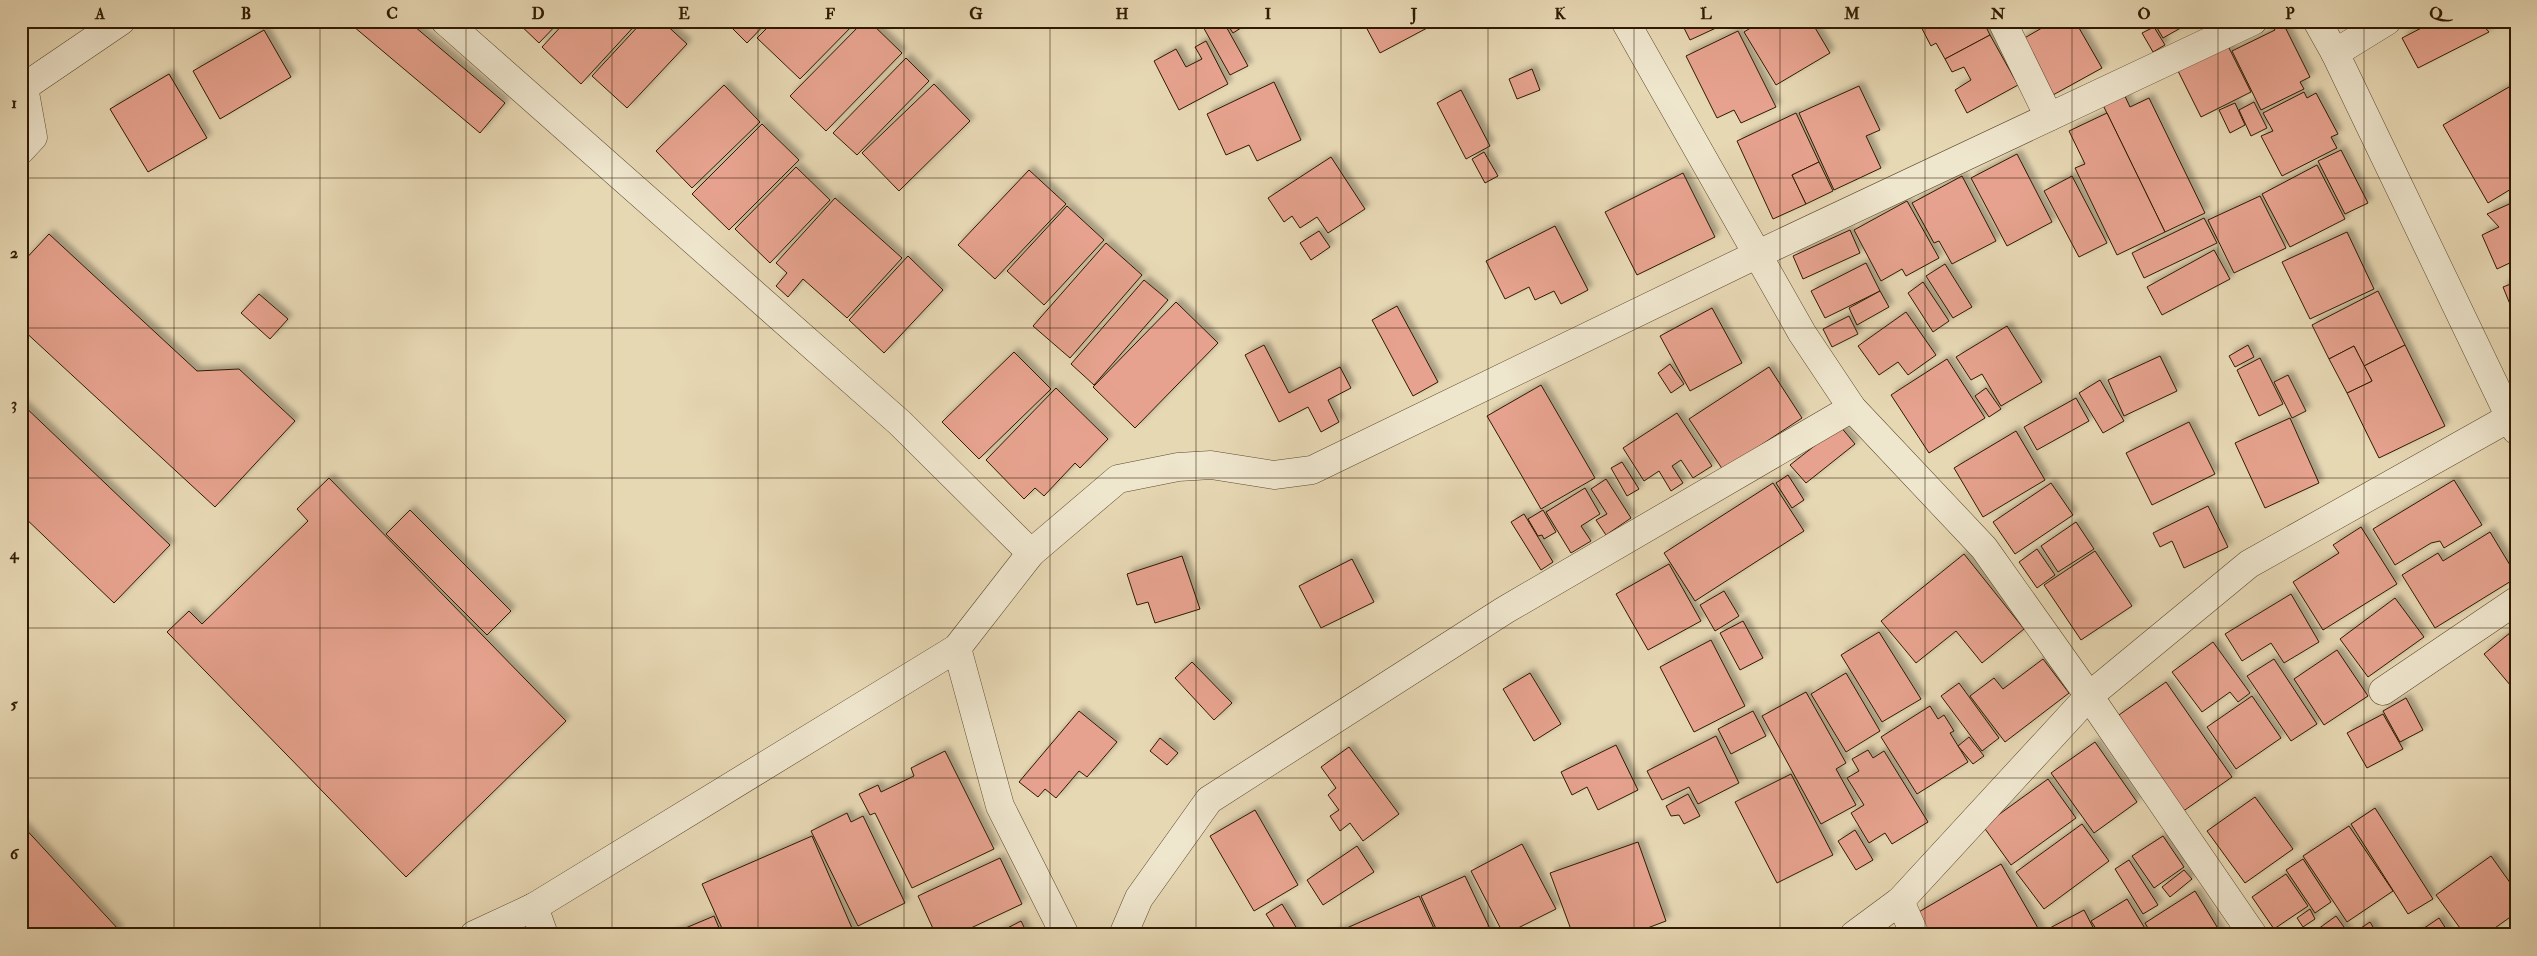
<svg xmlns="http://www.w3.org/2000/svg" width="2537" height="956" viewBox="0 0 2537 956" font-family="'IM FELL Double Pica',serif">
<defs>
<filter id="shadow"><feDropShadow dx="4.5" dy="-4.5" stdDeviation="2.5" flood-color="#0004"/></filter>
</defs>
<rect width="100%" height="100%" fill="#e7d8b4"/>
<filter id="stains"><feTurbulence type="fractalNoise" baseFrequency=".004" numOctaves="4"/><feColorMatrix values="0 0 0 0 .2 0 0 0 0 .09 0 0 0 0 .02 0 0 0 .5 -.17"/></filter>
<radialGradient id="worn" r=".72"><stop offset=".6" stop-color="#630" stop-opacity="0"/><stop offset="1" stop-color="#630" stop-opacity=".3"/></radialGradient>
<g fill="#e6a28e" stroke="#301a00" filter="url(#shadow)">
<path d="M347,21H408L505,103L480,133Z"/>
<path d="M516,21H560L539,43Z"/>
<path d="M566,21H639L581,84L542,47Z"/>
<path d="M643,21H662L687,44L627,108L592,76Z"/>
<path d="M725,21H768L747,43Z"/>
<path d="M774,21H857L800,79L757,38Z"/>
<path d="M864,21H869L902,53L826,131L790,96Z"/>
<path d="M1208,21H1223L1248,66L1230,75L1202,25Z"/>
<path d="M1225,21H1252L1233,33Z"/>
<path d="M1376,21H1426L1429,27L1380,53L1366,27Z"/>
<path d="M1694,21H1731L1690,40L1683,26Z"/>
<path d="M1762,21H1811L1830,53L1776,85L1744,32Z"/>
<path d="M1918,21H1983L1990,35L1945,59L1936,43L1931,46Z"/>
<path d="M2054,21H2075L2102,68L2053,95L2021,40Z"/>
<path d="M2153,21H2193L2163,38Z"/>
<path d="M2277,21H2282L2310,77L2300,82L2304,89L2261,110L2232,51L2275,30L2271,24Z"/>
<path d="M2435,21H2479L2489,32L2418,68L2402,38Z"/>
<path d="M2154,27L2165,45L2153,52L2142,33Z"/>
<path d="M264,30L291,77L220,119L193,71Z"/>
<path d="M1738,31L1776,107L1741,123L1734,110L1717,118L1686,56Z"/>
<path d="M1990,35L2018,85L1967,113L1955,90L1971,80L1964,67L1952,72L1945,59Z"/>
<path d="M1206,41L1228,84L1179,110L1154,61L1176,49L1186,67L1202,59L1195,47Z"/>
<path d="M2227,44L2251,92L2201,117L2177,69Z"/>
<path d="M906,58L929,81L857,155L833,133Z"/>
<path d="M1532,69L1540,90L1517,99L1509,79Z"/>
<path d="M169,74L207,138L148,172L110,109Z"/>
<path d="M1274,82L1301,140L1257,161L1249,145L1226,155L1207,114Z"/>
<path d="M2516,83V186L2488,203L2443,125Z"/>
<path d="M934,84L970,121L899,191L862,153Z"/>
<path d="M724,85L760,122L692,188L656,151Z"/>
<path d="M1859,86L1880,130L1866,136L1881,168L1834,190L1799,113Z"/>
<path d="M1461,90L1490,146L1466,159L1437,103Z"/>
<path d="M2123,92L2130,107L2149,98L2205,213L2165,232L2102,103Z"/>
<path d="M2304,92L2307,98L2316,93L2338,134L2331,137L2337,148L2282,176L2261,136L2273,131L2263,113Z"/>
<path d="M2254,102L2267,128L2251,136L2239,110Z"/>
<path d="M2235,103L2245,125L2230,133L2219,110Z"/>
<path d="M1796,113L1819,162L1792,175L1806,204L1773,219L1737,141Z"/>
<path d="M2107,113L2165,232L2117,255L2075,168L2085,164L2069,131Z"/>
<path d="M762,124L799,160L729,230L692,194Z"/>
<path d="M2341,150L2368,203L2345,214L2318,161Z"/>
<path d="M1484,152L1498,176L1485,183L1472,159Z"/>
<path d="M2017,154L2052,222L2007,246L1971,178Z"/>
<path d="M1331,157L1365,209L1328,233L1317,217L1300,228L1292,216L1284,222L1268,198Z"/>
<path d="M1819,162L1833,191L1806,204L1792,175Z"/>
<path d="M2317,165L2345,219L2290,247L2262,194Z"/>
<path d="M796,167L830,200L770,263L735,229Z"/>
<path d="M1029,170L1066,204L995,279L958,245Z"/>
<path d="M1683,173L1715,237L1637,275L1605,212Z"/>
<path d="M1962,176L1996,241L1952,264L1939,241L1934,243L1912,203Z"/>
<path d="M2072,176L2107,243L2079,257L2044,191Z"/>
<path d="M2260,196L2286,248L2234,273L2208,220Z"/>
<path d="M835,198L902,258L847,318L803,279L788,297L776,286L787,273L776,263Z"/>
<path d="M1907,201L1939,258L1906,276L1902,269L1881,281L1854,230Z"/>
<path d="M2516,201V260L2497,269L2482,235L2499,227L2487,214Z"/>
<path d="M1067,206L1104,240L1044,305L1007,271Z"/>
<path d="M2204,218L2217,243L2144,278L2132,253Z"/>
<path d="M1555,226L1588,290L1561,304L1554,291L1535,300L1529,287L1505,299L1486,261Z"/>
<path d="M1850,230L1860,253L1803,279L1793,256Z"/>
<path d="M1319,231L1330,247L1311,260L1300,243Z"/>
<path d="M2347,232L2374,289L2310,319L2282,262Z"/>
<path d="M49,234L197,371L239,369L295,421L215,507L21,328V264Z"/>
<path d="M1106,243L1142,275L1070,358L1033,326Z"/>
<path d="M2214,250L2230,279L2162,315L2147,287Z"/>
<path d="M908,256L943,290L884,353L849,320Z"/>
<path d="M1866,263L1880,291L1825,318L1811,291Z"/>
<path d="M1945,264L1972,307L1953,318L1926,276Z"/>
<path d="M1144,280L1168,300L1094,385L1071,364Z"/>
<path d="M1923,282L1949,321L1933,332L1908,293Z"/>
<path d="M2516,282V319L2503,287Z"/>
<path d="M1880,291L1889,307L1857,325L1849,308Z"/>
<path d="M2378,291L2405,345L2364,366L2354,346L2329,359L2312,325Z"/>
<path d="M259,294L288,319L270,339L241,313Z"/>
<path d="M1176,302L1218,343L1135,428L1093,387Z"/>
<path d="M1397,306L1438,382L1413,396L1372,320Z"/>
<path d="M1712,308L1742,363L1690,391L1660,336Z"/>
<path d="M1906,312L1936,355L1908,375L1898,362L1879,375L1858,346Z"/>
<path d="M1849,316L1858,334L1832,347L1823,329Z"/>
<path d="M2007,326L2042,382L2001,406L1982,374L1971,380L1956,357Z"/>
<path d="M1264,345L1289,393L1340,367L1351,388L1328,400L1339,422L1321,432L1308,407L1279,422L1245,355Z"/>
<path d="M2248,345L2254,357L2235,367L2229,356Z"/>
<path d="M2405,345L2445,426L2379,458L2347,393L2372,381L2364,366Z"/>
<path d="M2354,346L2372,381L2347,393L2329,359Z"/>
<path d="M1014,352L1051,389L979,459L942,422Z"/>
<path d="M2160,356L2177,391L2124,416L2108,380Z"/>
<path d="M2260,358L2283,404L2259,416L2237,370Z"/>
<path d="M1947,359L1985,418L1929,453L1891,395Z"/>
<path d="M1670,364L1684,384L1671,393L1658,373Z"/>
<path d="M1769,367L1802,418L1723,470L1689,419Z"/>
<path d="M2288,375L2306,411L2292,418L2274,382Z"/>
<path d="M2100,380L2124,421L2103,433L2079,393Z"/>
<path d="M1541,385L1595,478L1541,509L1487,416Z"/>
<path d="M1056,388L1108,439L1080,468L1075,463L1044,496L1035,488L1024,499L986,460Z"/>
<path d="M1986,388L2001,409L1989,417L1975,396Z"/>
<path d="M2076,398L2089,421L2037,450L2024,427Z"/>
<path d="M21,403L170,545L114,603L21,514Z"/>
<path d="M1677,413L1712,466L1693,478L1681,460L1672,466L1683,483L1671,491L1659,471L1644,481L1623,448Z"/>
<path d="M2290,418L2319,483L2265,508L2235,443Z"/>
<path d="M2189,422L2215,474L2152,505L2126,453Z"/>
<path d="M1840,426L1855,444L1806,483L1790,465Z"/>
<path d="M2016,431L2045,480L1983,517L1954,468Z"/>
<path d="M1622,462L1639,489L1627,496L1611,468Z"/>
<path d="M1788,475L1804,500L1792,508L1776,483Z"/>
<path d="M329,478L566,721L406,877L167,632L189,611L202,624L308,521L297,509Z"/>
<path d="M1606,479L1631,518L1606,535L1596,520L1607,514L1591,489Z"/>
<path d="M2454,480L2482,525L2444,548L2440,541L2431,543L2395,565L2373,529Z"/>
<path d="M1773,483L1804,531L1695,601L1664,553Z"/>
<path d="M2051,483L2073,515L2015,554L1993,522Z"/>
<path d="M1585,488L1600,514L1581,526L1591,541L1571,553L1546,512Z"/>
<path d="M2208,506L2228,547L2184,568L2172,541L2160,547L2153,533Z"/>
<path d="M410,510L511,611L487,635L386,534Z"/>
<path d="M1543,510L1556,532L1544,539L1542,535L1538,536L1528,519Z"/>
<path d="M1524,514L1553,562L1541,570L1511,522Z"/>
<path d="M2076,522L2094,549L2058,572L2041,546Z"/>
<path d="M2361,527L2397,584L2323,630L2293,582L2339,553L2333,545Z"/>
<path d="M2490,532L2516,575V578L2435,628L2402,575L2438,553L2443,561Z"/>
<path d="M2037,549L2055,575L2037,588L2019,562Z"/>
<path d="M2095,551L2132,606L2081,640L2044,585Z"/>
<path d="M1964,554L2024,629L1982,663L1956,631L1916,663L1881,621Z"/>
<path d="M1182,556L1200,609L1155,623L1148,602L1137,605L1127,574Z"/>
<path d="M1352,559L1374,602L1321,628L1299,586Z"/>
<path d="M1669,564L1701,621L1648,650L1616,594Z"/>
<path d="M1724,591L1739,616L1715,631L1700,605Z"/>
<path d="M2291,594L2319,642L2284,663L2271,643L2242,661L2225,634Z"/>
<path d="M2395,598L2424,637L2368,677L2340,639Z"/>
<path d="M1743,621L1763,658L1740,670L1720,633Z"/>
<path d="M2516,628V692L2484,654Z"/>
<path d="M1879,632L1921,699L1882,722L1841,655Z"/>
<path d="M1711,640L1745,706L1694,732L1660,667Z"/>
<path d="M2213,642L2250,693L2238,702L2230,692L2202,712L2172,672Z"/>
<path d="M2337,650L2368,696L2324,725L2294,679Z"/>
<path d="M2043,659L2069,693L2005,742L1970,696L1994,678L2003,689Z"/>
<path d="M2274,659L2317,724L2291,741L2247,676Z"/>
<path d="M1192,662L1232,703L1214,720L1175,678Z"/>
<path d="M1530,673L1561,724L1534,741L1503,689Z"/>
<path d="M1846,673L1880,731L1846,752L1811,694Z"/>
<path d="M2166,682L2232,777L2182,812L2116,717Z"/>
<path d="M1959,683L1999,738L1982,751L1941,696Z"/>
<path d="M1806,692L1846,763L1836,769L1856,805L1821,824L1762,716Z"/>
<path d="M2252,696L2281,738L2236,769L2207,727Z"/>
<path d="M2406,698L2423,730L2400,742L2383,711Z"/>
<path d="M1930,706L1938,719L1944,715L1954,731L1950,733L1968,762L1917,794L1881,737Z"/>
<path d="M1079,711L1117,742L1087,777L1079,771L1056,798L1045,789L1038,797L1019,782Z"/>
<path d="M1753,711L1766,736L1731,754L1718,729Z"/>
<path d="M2383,714L2403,749L2367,768L2347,733Z"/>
<path d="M1716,736L1739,783L1698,804L1689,787L1662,800L1647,771Z"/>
<path d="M1969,737L1984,756L1973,764L1958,746Z"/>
<path d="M1160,738L1178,753L1167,765L1150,751Z"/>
<path d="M2095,742L2137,802L2094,833L2051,773Z"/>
<path d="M1616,745L1638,790L1598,810L1587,787L1572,795L1561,772Z"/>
<path d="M1349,747L1399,814L1363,841L1350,823L1340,831L1330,816L1339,810L1328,795L1336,788L1321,767Z"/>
<path d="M1868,750L1873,758L1884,751L1928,822L1892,844L1885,833L1869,843L1851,813L1864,805L1847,778L1859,771L1852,759Z"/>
<path d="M945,751L994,849L912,888L875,813L870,815L859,794L878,785L881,792L914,776L911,768Z"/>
<path d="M1791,774L1833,855L1777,883L1735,802Z"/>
<path d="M2048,779L2076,818L2011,865L1983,826Z"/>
<path d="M1688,794L1700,816L1684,824L1679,815L1671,816L1666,806Z"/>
<path d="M2255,797L2293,849L2245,883L2207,831Z"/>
<path d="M2375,808L2433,899L2408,914L2351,824Z"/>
<path d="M1255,810L1298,885L1254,911L1210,836Z"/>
<path d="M847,813L851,822L863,816L905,903L858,926L811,831Z"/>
<path d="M21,824L119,930L115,935H21Z"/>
<path d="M2082,824L2109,861L2044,909L2016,872Z"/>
<path d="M2349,826L2393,891L2347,922L2303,856Z"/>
<path d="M1855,830L1873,860L1856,870L1838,841Z"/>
<path d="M812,836L855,935H725L702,884Z"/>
<path d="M2163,836L2184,867L2154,888L2132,856Z"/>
<path d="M1638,842L1666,921L1629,935H1573L1550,873Z"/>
<path d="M1522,844L1556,909L1504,935L1471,871Z"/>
<path d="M1357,846L1374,872L1323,905L1307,880Z"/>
<path d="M2491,856L2516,891V913L2485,935H2465L2436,895Z"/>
<path d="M1000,858L1022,904L956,935H936L918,896Z"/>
<path d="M2303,859L2331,902L2315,913L2286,870Z"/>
<path d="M2129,860L2158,905L2143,914L2115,869Z"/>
<path d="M2001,864L2042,935H1930L1917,913Z"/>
<path d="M2184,870L2192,879L2170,897L2162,887Z"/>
<path d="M2286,874L2308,906L2274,929L2252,897Z"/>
<path d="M1465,876L1493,935H1439L1421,896Z"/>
<path d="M2195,891L2222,935H2152L2145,923Z"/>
<path d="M1419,896L1437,935H1331Z"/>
<path d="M2127,899L2149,935H2100L2091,921Z"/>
<path d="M1282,904L1299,932L1294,935H1279L1266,914Z"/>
<path d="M2310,909L2315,919L2303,927L2297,918Z"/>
<path d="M2084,910L2097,935H2051L2048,929Z"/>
<path d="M714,916L722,935H669Z"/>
<path d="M2336,916L2349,934L2322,935L2318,929Z"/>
<path d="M2439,918L2450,935H2414Z"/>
<path d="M1021,921L1028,935H994Z"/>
<path d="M2370,922L2378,935H2361L2358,930Z"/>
</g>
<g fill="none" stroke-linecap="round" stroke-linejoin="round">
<defs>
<g id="minor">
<path d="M445,21L900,423L1031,553L957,648L534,907L474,935"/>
<path d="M1625,21L1802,333L1852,408L1984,548L2089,696L2253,935"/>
<path d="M2002,21L2049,117"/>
<path d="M2317,21L2335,53L2516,430"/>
<path d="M2335,53L2387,21"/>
<path d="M21,85L24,87L121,21"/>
<path d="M21,150L33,137L24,87"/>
<path d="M1031,553L1118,479L1178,467L1211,465L1274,475L1312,470L1756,255L2253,21"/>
<path d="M957,648L1000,806L1065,935"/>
<path d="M2383,691L2516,601"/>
<path d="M1900,901L1915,935"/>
<path d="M534,907L544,935"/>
<path d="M1123,935L1139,898L1209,800L1505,610L1852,408"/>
<path d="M1854,935L1900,901L2089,696L2249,564L2509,418"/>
</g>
</defs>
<use href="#minor" stroke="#5e4a2d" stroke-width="29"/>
<use href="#minor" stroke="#efe6ce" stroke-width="28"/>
</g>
<path fill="none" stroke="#301a00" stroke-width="1" stroke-opacity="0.55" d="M174,21V935M320,21V935M466,21V935M612,21V935M758,21V935M904,21V935M1050,21V935M1196,21V935M1341,21V935M1488,21V935M1634,21V935M1780,21V935M1925,21V935M2072,21V935M2218,21V935M2364,21V935M21,178H2516M21,328H2516M21,478H2516M21,628H2516M21,778H2516"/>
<rect width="2537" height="956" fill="none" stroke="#e7d8b4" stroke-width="55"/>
<rect x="28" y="28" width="2482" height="900" fill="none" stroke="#301a00" stroke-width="2"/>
<g font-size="16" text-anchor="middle" font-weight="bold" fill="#301a00">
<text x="100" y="19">A</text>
<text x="246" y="19">B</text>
<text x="392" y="19">C</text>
<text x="538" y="19">D</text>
<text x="684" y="19">E</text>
<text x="830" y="19">F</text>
<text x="976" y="19">G</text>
<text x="1122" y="19">H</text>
<text x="1268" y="19">I</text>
<text x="1414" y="19">J</text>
<text x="1560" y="19">K</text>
<text x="1706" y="19">L</text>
<text x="1852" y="19">M</text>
<text x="1998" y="19">N</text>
<text x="2144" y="19">O</text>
<text x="2290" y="19">P</text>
<text x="2436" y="19">Q</text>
<text x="14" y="108">1</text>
<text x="14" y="258">2</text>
<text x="14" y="409">3</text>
<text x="14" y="559">4</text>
<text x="14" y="709">5</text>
<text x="14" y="859">6</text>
</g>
<rect width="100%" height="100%" filter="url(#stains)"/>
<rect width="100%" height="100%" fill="url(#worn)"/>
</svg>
